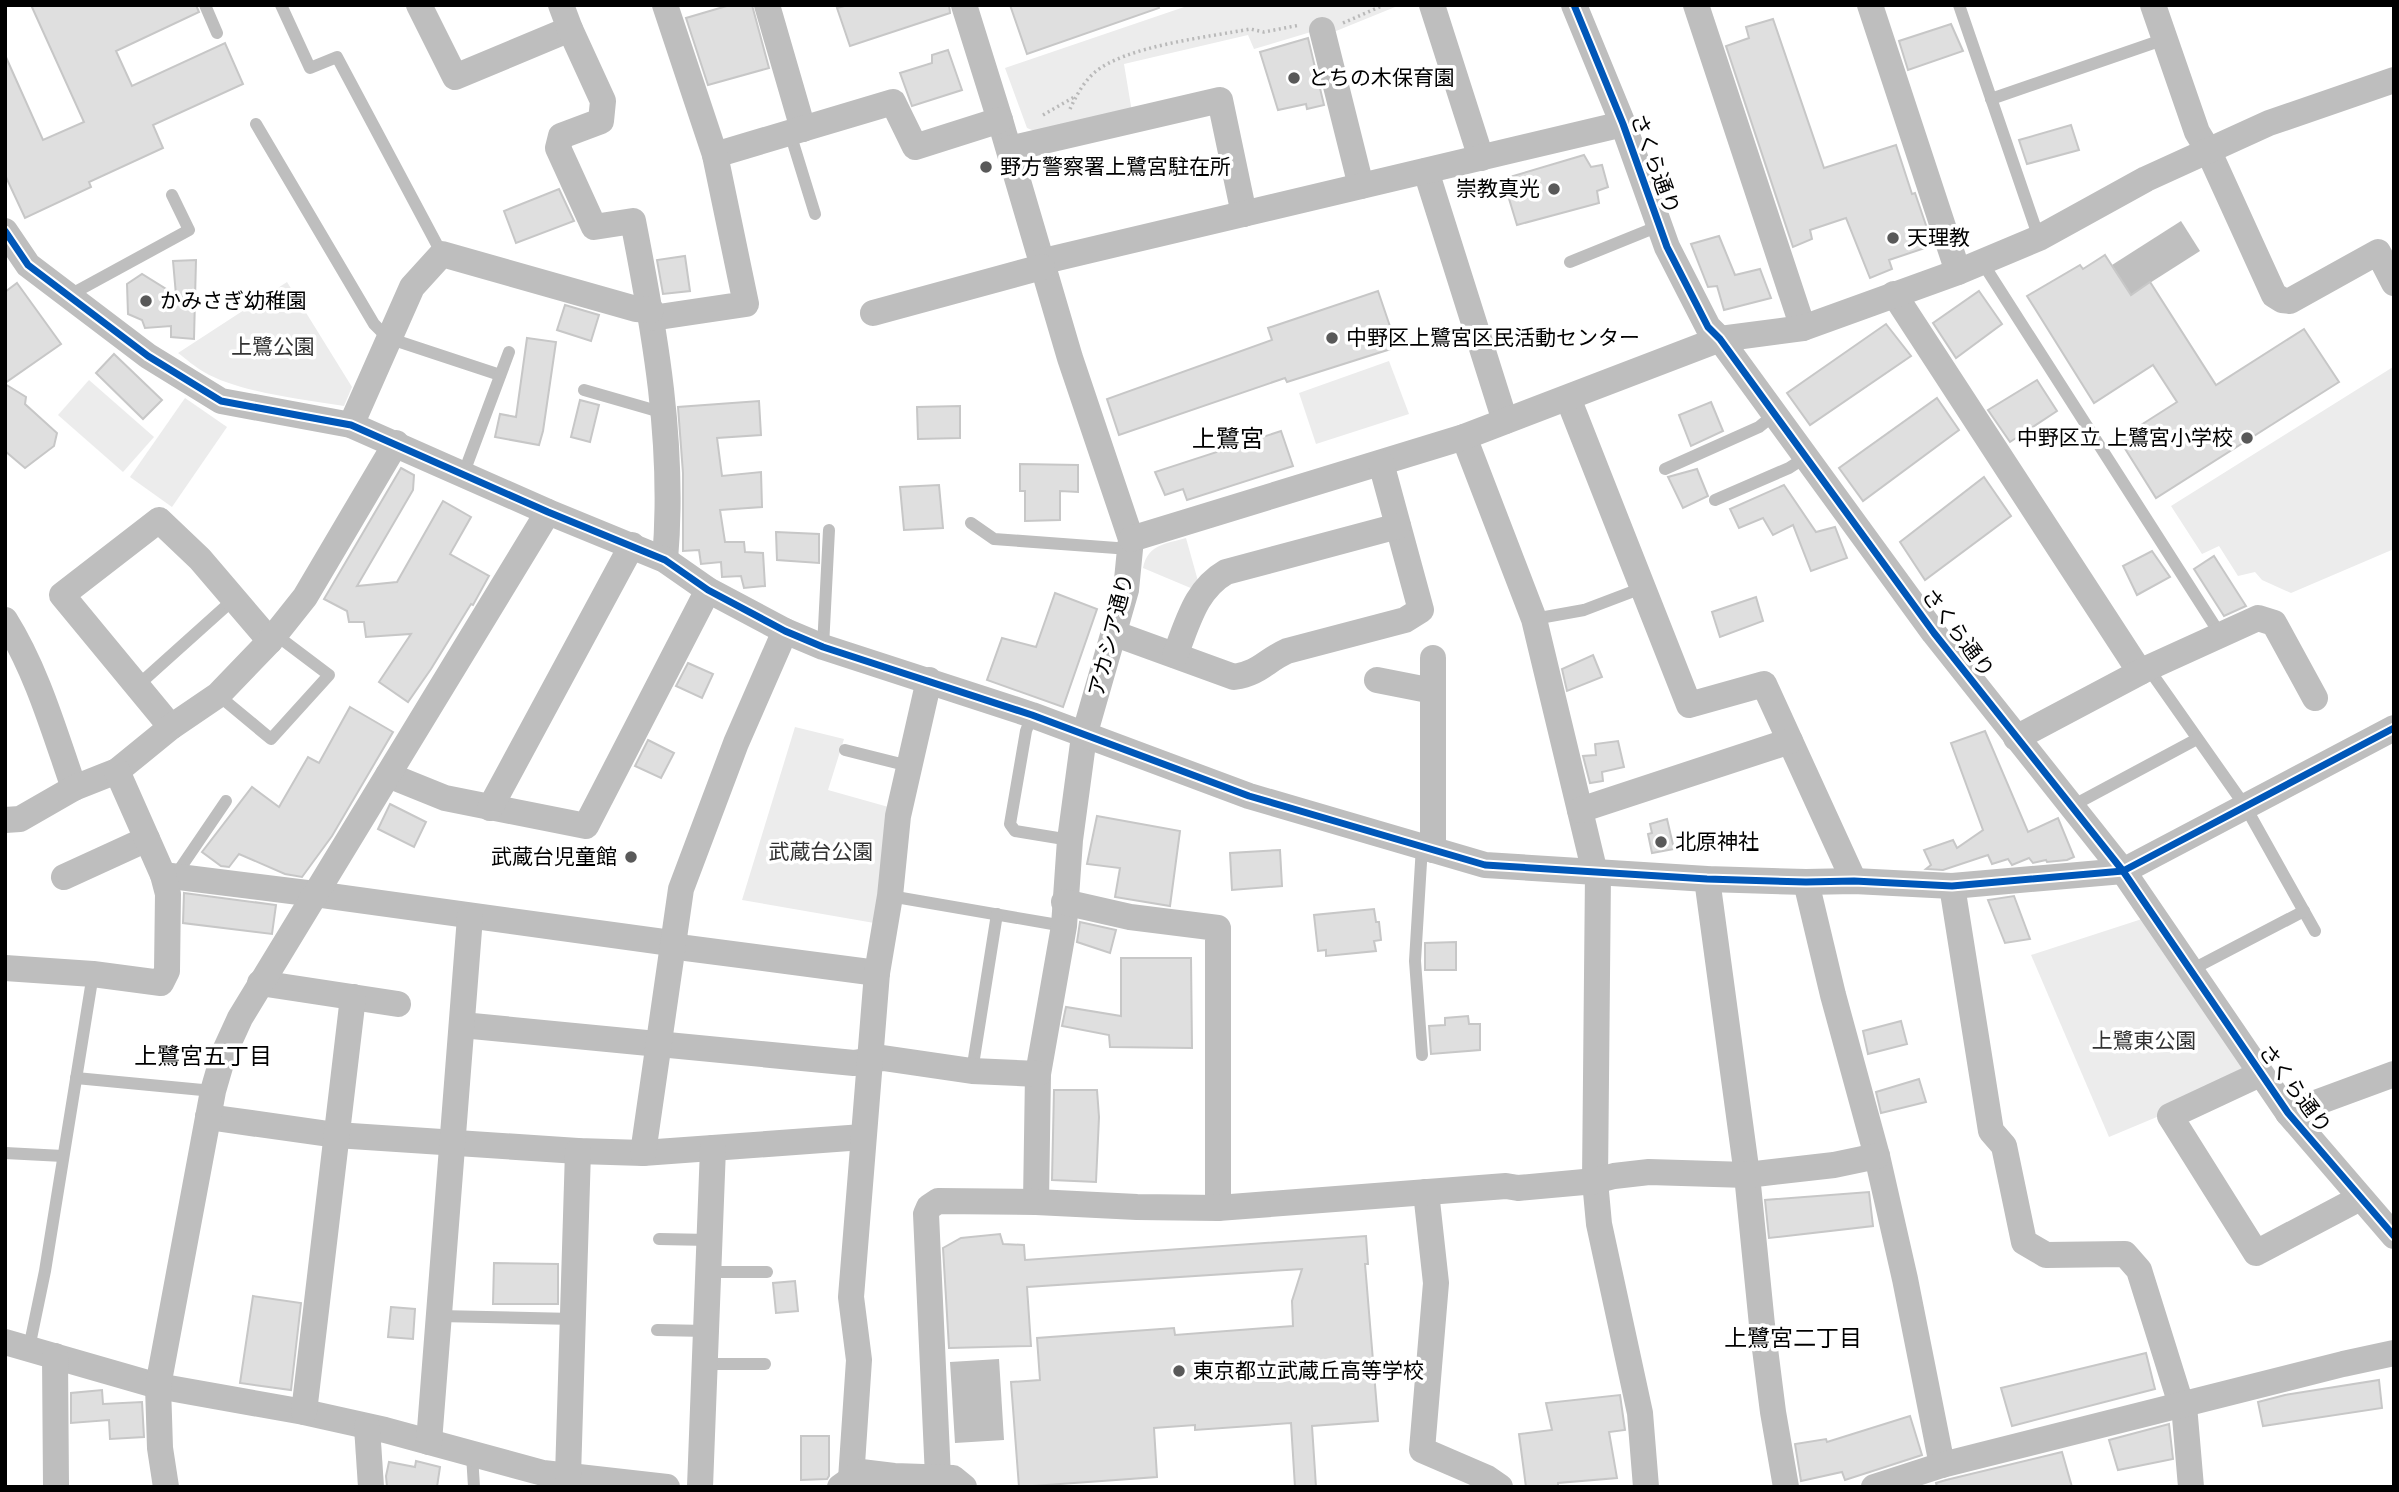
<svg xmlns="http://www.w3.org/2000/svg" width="2399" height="1492" viewBox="0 0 2399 1492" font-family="Jost,'Noto Sans JP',sans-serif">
<rect width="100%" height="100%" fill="#fff"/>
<g fill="#ececec">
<path d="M1190,5H1400L1314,40L1311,32L1254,49L1248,35L1124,64L1132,112L1037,132L1027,128L1005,68Z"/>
<path d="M287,282L352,387L344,406C305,400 237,392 204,372C195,367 186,359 178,353Z"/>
<path d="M1389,361L1409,414L1316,444L1299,393Z"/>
<path d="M2393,367L2394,549L2291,593L2262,580L2255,572L2238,576L2219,546L2202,554L2171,506Z"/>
<path d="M89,380L154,437L123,472L58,415Z"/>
<path d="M185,398L227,427L172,507L130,477Z"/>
<path d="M1186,538L1198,581L1193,589L1143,568C1148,544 1166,544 1186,538Z"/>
<path d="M795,727L844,739L828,790L892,808L880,924L742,900Z"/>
<path d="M2145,918L2252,1071L2164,1114L2109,1137L2031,955Z"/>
</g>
<g fill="#bfbfbf">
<path d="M2181,221L2200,251L2131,295L2112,265Z"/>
<path d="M999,1359L1004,1440L955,1443L950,1362Z"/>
</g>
<g fill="#dfdfdf" stroke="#c7c7c7" stroke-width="2">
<path d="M31,5H196L199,12L116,51L132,86L225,43L243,84L153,125L163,148L89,182L91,187L25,218L5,175V55L43,140L84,122Z"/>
<path d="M730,5H752L769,68L708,85L686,18Z"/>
<path d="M848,5H949L950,13L850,46L837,8Z"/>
<path d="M1010,5H1158L1159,8L1027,54Z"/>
<path d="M1773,19L1824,168L1896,145L1912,194L1915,193L1932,243L1931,246L1889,260L1892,269L1870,278L1846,218L1810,230L1812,239L1793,247L1726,46L1749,38L1746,27Z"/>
<path d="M1951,24L1963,51L1908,70L1899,41Z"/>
<path d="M1308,38L1324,105L1307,109L1306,104L1278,110L1260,52Z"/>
<path d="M948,50L962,90L912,106L900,73L932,63V55Z"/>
<path d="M2071,125L2079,150L2027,164L2019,140Z"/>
<path d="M1584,155L1591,167L1602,165L1608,187L1597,191L1599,203L1517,225L1503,179Z"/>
<path d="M559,189L574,221L516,243L504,211Z"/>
<path d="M1719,236L1735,275L1760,269L1771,298L1724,310L1717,286L1708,287L1691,244Z"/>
<path d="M2105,255L2131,295L2150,282L2216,385L2304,329L2339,382L2156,498L2119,439L2177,402L2153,365L2094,403L2027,296L2080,265L2083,269Z"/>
<path d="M685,256L690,291L663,294L657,260Z"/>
<path d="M196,260L194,339L171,337V326L145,328L142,320L128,314L127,284L142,274L176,295L173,261Z"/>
<path d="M17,283L61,344L5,383V292Z"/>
<path d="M1378,291L1397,347L1287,382L1285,378L1119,435L1107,399L1272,340L1268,328Z"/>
<path d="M1979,291L2002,324L1956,358L1933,323Z"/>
<path d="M565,305L599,315L591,341L557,330Z"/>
<path d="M1886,324L1911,356L1810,425L1787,393Z"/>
<path d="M527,338L556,342L543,431L539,445L495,437L500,414L516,417Z"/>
<path d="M114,354L162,400L143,419L96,373Z"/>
<path d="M2037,380L2057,411L2010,442L1988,410Z"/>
<path d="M5,384L26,397L25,404L57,433L54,446L25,468L5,451Z"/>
<path d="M1937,398L1959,430L1863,501L1839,468Z"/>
<path d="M580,400L599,405L590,442L571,437Z"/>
<path d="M759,401L761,435L717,438L722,476L761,472L762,507L720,510L725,542H744L745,552L763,553L765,586L744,588L741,576L722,577L721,562L701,564L699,550L683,551V473L678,407Z"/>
<path d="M1711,402L1723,431L1691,446L1679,415Z"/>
<path d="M960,406V438L918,439L917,407Z"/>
<path d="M1281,431L1293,466L1187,500L1183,489L1165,495L1155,472Z"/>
<path d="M1020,464L1078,465V492L1060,491V520L1025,521V491H1020Z"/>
<path d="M401,468L414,475L413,490L357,586L397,582L443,501L471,517L450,554L489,576L473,605L471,604L431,669L408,702L379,682L411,634L366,637L364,622H349L347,611L324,599Z"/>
<path d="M1697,469L1708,496L1683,508L1668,477Z"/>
<path d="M1984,477L2011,516L1925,580L1900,542Z"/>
<path d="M939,485L943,528L904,530L900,487Z"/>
<path d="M1784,485L1816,532L1835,527L1847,558L1811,571L1793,525L1773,535L1763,518L1739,528L1730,509Z"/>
<path d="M776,532L819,534V563L777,560Z"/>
<path d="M2152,551L2170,577L2137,595L2123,566Z"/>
<path d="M2214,556L2246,606L2224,616L2194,569Z"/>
<path d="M1055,593L1097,609L1063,707L987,680L1002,638L1036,647Z"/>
<path d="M1756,597L1763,621L1720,637L1712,612Z"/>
<path d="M1593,655L1602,677L1567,691L1562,669Z"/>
<path d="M688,663L713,674L702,698L676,686Z"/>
<path d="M350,707L393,732L332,836L302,877L285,874L239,854L229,867L221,866L202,852L252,787L279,807L308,757L319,763Z"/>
<path d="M1985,731L2028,832L2058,818L2074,857L2067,860L2047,862L2046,860L2033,863L2029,858L2012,865L2008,859L1992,864L1988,855L1943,870L1926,869L1931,865L1924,850L1953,840L1957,848L1983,830L1951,743Z"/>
<path d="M648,740L674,753L661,778L635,766Z"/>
<path d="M1618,741L1624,767L1602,772L1603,781L1590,783L1583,756L1596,755L1595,744Z"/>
<path d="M390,804L426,822L414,847L378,829Z"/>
<path d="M1097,816L1180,831L1170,906L1115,897L1120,868L1087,864Z"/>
<path d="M1667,819L1674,849L1652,853L1648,834L1652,833L1650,824Z"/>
<path d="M1280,850L1282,886L1232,890L1230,853Z"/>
<path d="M184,893L276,905L272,934L183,923Z"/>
<path d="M2014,896L2030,939L2005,943L1988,900Z"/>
<path d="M1374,909L1376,922H1379L1381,940L1374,941L1376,951L1326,956V950L1318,951L1314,915Z"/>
<path d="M1080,922L1116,930L1110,953L1077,942Z"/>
<path d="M1456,942V970H1425V943Z"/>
<path d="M1121,958H1191L1192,1048L1110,1047L1109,1035L1062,1026L1066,1007L1121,1016Z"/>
<path d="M1468,1016L1469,1024H1480V1050L1431,1054L1429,1026L1445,1025V1018Z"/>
<path d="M1901,1021L1907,1044L1868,1054L1863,1031Z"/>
<path d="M1919,1079L1926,1102L1881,1113L1876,1092Z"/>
<path d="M1054,1090H1097L1099,1117L1096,1182L1052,1180Z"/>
<path d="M1869,1192L1873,1226L1769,1238L1765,1200Z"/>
<path d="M1000,1234L1003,1244L1024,1245L1025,1260L1366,1236L1368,1264H1365L1378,1421L1312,1426L1316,1487H1295L1291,1423L1195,1430V1425L1154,1428L1157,1477L1019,1487L1011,1382L1040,1380L1037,1338L1174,1328L1175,1335L1293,1326L1292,1301L1302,1269L1027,1287L1031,1346L949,1348L943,1248L961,1238Z"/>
<path d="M494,1263L558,1264V1304H493Z"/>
<path d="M795,1281L798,1311L776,1313L773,1283Z"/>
<path d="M253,1296L301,1303L291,1390L240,1383Z"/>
<path d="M391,1307L415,1309L413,1339L388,1337Z"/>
<path d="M2146,1353L2155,1389L2012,1426L2001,1388Z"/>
<path d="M2379,1380L2382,1408L2263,1426L2258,1402L2285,1395Z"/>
<path d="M102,1390L103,1404L142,1402L144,1437L110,1439L109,1420L71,1423V1393Z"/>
<path d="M1620,1395L1625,1430L1609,1432L1617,1478L1558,1483V1487H1526L1519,1434L1552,1430L1546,1403Z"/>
<path d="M1910,1416L1922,1455L1845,1480L1842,1472L1801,1481L1795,1444L1826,1439L1827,1442Z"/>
<path d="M2169,1424L2173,1459L2118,1470L2109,1440Z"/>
<path d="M801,1436H829V1476L827,1479L801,1480Z"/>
<path d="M2062,1452L2072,1487H1937L1936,1483L1946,1480Z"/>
<path d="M416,1461L440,1467L437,1487H387L386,1476L389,1462L415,1467Z"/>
</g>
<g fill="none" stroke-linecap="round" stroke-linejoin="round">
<g stroke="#b9b9b9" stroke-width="3.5" stroke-dasharray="2 3.5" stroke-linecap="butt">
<path d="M1343,23L1384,5"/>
<path d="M1070,109C1076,96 1083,83 1094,73C1124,46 1209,37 1250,29L1264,32L1300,25"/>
<path d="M1043,115L1076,96"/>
</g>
<g stroke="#bebebe" stroke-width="12">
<path d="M205,5L217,33"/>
<path d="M281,5L310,68L337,57L442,254"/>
<path d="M1959,5L2039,238"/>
<path d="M1991,99L2165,39"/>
<path d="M256,124L374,324L388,338L500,375"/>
<path d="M790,133L815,214"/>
<path d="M1570,262L1659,226"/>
<path d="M1982,262L2220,634"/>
<path d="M68,296L189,230L172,195"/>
<path d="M584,390L664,413"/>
<path d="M1665,469L1759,427L1775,414"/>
<path d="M463,475L509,352"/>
<path d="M1715,500L1789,468L1806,457"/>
<path d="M971,523L994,539L1130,549"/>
<path d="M1534,619L1584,610L1642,588"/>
<path d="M823,647L829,530"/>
<path d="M2148,668L2245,806L2315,931"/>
<path d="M136,687L234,599"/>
<path d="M218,695L271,739L329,675L276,635"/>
<path d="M1032,715L1026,731L1010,824L1015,831L1070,840"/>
<path d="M845,750L909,766"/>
<path d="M2072,806L2197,739"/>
<path d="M175,876L226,801"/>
<path d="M890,896L1064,926"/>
<path d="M2191,970L2304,911"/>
<path d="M1422,1055L1415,961L1422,846"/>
<path d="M972,1071L997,914"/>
<path d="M76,1078L213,1091"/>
<path d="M5,1153L63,1156"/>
<path d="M659,1239L710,1240"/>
<path d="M709,1272H767"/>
<path d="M439,1316L574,1319"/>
<path d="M657,1330L707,1331"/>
<path d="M29,1348L45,1271L93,974"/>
<path d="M706,1364H765"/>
<path d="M472,1455L474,1487"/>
</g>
<g stroke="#bebebe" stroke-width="26">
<path d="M419,5L455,77L570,29"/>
<path d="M561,5L570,29L603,101L601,121L561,136L558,148L594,227L633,221C655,333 675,445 665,560"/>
<path d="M767,5L803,129"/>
<path d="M964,5L1000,120L1070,358L1131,539L1126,590L1084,736L1070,840L1064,926L1038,1074L1036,1202"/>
<path d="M1432,5L1481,158"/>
<path d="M1574,5L1623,124L1667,247L1708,327L1720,339L1934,633L2123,871L2288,1113L2394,1236"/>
<path d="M1696,5L1803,328"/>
<path d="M1870,5L1958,272"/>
<path d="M2153,5L2197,132L2208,150L2274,295L2282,300L2290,301L2378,252L2394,283"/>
<path d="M1322,30L1361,186"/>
<path d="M1009,149L1220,100L1244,214"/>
<path d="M715,155L893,102L915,147L1000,120"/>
<path d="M1426,171L1505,421"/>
<path d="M5,231L28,265L148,356L221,401L351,425L548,512L665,560L708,590L785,631L823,647L1032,715L1249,796L1485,865L1707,879L1806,882L1854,881L1952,886L2123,871L2394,728"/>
<path d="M1040,262L1623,124"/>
<path d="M1894,294L2140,672"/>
<path d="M873,313L1042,267"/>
<path d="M652,318L746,304L715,155L665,5"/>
<path d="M1568,398L1689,705L1764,684L1854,881"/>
<path d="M351,425L412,287L442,254L636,309L651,310"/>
<path d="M1464,437L1534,619L1595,873"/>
<path d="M1131,539L1464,437L1720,339L1803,328L1958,272L2039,238L2146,179L2269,123L2394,80"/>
<path d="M5,620C37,671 54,731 74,788"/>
<path d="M1113,633L1234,677C1260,673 1265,661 1287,651L1405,620L1421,610L1381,463"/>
<path d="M1175,655C1188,623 1195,590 1226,572L1398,526"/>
<path d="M1377,680L1433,691"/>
<path d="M171,727L62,595L159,520L200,559L270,641"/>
<path d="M2016,738L2148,668L2258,618L2274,623L2315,698"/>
<path d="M388,775L445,798L586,826L708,590"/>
<path d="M490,808L632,545"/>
<path d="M1580,810L1790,741"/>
<path d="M5,820L20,819L74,788L117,771L171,727L218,695L270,641L305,597L396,443"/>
<path d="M1433,850V658"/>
<path d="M1598,873L1595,1181L1599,1224L1640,1413L1646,1487"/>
<path d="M163,875L315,894L671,943L686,948L877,973"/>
<path d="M64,877L147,839"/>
<path d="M1707,879L1747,1175L1762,1325L1773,1412L1786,1487"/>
<path d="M1806,882L1833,995L1877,1156L1905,1279L1942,1465"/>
<path d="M1952,886L1991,1131L2004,1146L2024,1242L2046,1255L2125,1254L2139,1270L2185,1417L2191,1487"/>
<path d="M1064,902L1130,917L1218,928V1208"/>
<path d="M5,968L93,974L161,983L167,971L168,894L163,875L117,771"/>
<path d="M260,983L398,1004"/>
<path d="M462,1025L854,1063L883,1058L972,1071L1038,1074"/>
<path d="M2260,1074L2170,1116L2256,1253L2360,1198"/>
<path d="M2288,1113L2394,1074"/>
<path d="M208,1117L336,1135L578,1151L643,1153L863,1137"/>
<path d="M643,1153L681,889L736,743L785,631"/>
<path d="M1426,1192L1436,1283L1422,1450L1487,1478L1500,1487"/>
<path d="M5,1342L158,1386L304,1412L385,1430L543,1473L667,1487"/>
<path d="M55,1356L56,1487"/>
<path d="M304,1412L353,997"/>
<path d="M367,1427L371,1487"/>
<path d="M429,1442L470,917"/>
<path d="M568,1476L578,1151"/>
<path d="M938,1477L926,1214L929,1207L938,1201L1036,1202L1137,1207L1218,1208L1506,1186L1518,1188L1595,1181L1614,1176L1649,1172L1747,1175L1834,1165L1877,1156"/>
<path d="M851,1479L859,1360L851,1297L877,973L890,896L898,816L929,680"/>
<path d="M166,1487L160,1448L158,1386L213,1091L224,1053L240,1018L548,512"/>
<path d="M700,1487L713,1148"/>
<path d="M840,1487L861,1472L894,1476L953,1478L964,1487"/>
<path d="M1874,1487L1942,1465L2343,1364L2394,1353"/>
</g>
<defs>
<g id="cycleway">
<path d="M1574,5L1623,124L1667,247L1708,327L1720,339L1934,633L2123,871L2288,1113L2394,1236"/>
<path d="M5,231L28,265L148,356L221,401L351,425L548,512L665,560L708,590L785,631L823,647L1032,715L1249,796L1485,865L1707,879L1806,882L1854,881L1952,886L2123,871L2394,728"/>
</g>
</defs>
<use href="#cycleway" stroke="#fff" stroke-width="11"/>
<use href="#cycleway" stroke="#0057b8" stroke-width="7"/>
</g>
<g fill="#595959" stroke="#fff" stroke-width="2.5">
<circle cx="1294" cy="78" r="7"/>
<circle cx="986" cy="167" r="7"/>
<circle cx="1554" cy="189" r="7"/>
<circle cx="1893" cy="238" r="7"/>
<circle cx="146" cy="301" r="7"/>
<circle cx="1332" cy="338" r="7"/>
<circle cx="2247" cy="438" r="7"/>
<circle cx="1661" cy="842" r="7"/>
<circle cx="631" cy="857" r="7"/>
<circle cx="1179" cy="1371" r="7"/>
</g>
<g text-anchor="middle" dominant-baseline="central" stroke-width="7" stroke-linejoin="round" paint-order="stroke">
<g font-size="21" fill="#000" stroke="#fff" text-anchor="start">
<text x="1308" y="78">とちの木保育園</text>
<text x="1000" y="167">野方警察署上鷺宮駐在所</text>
<text x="1540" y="189" text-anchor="end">崇教真光</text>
<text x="1907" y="238">天理教</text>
<text x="160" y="301">かみさぎ幼稚園</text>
<text x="1346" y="338">中野区上鷺宮区民活動センター</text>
<text x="2233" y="438" text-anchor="end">中野区立 上鷺宮小学校</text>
<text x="1675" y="842">北原神社</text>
<text x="617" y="857" text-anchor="end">武蔵台児童館</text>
<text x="1193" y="1371">東京都立武蔵丘高等学校</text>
</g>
<g font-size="21" fill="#000" stroke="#fff">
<text transform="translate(1655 164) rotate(70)">さくら通り</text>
<text transform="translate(1958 633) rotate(53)">さくら通り</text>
<text transform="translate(1111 635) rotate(-76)">アカシア通り</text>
<text transform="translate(2295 1089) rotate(53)">さくら通り</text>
</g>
<g font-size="21" fill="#333" stroke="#fff">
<text x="273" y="347">上鷺公園</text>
<text x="821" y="852">武蔵台公園</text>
<text x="2144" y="1041">上鷺東公園</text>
</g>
<g font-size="23" fill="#000" stroke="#fff">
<text x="203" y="1056">上鷺宮五丁目</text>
<text x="1793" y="1338">上鷺宮二丁目</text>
</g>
<g font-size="24" fill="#000" stroke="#fff">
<text x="1228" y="438">上鷺宮</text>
</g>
</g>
<rect width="2399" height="1492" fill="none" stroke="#000000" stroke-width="14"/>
</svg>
